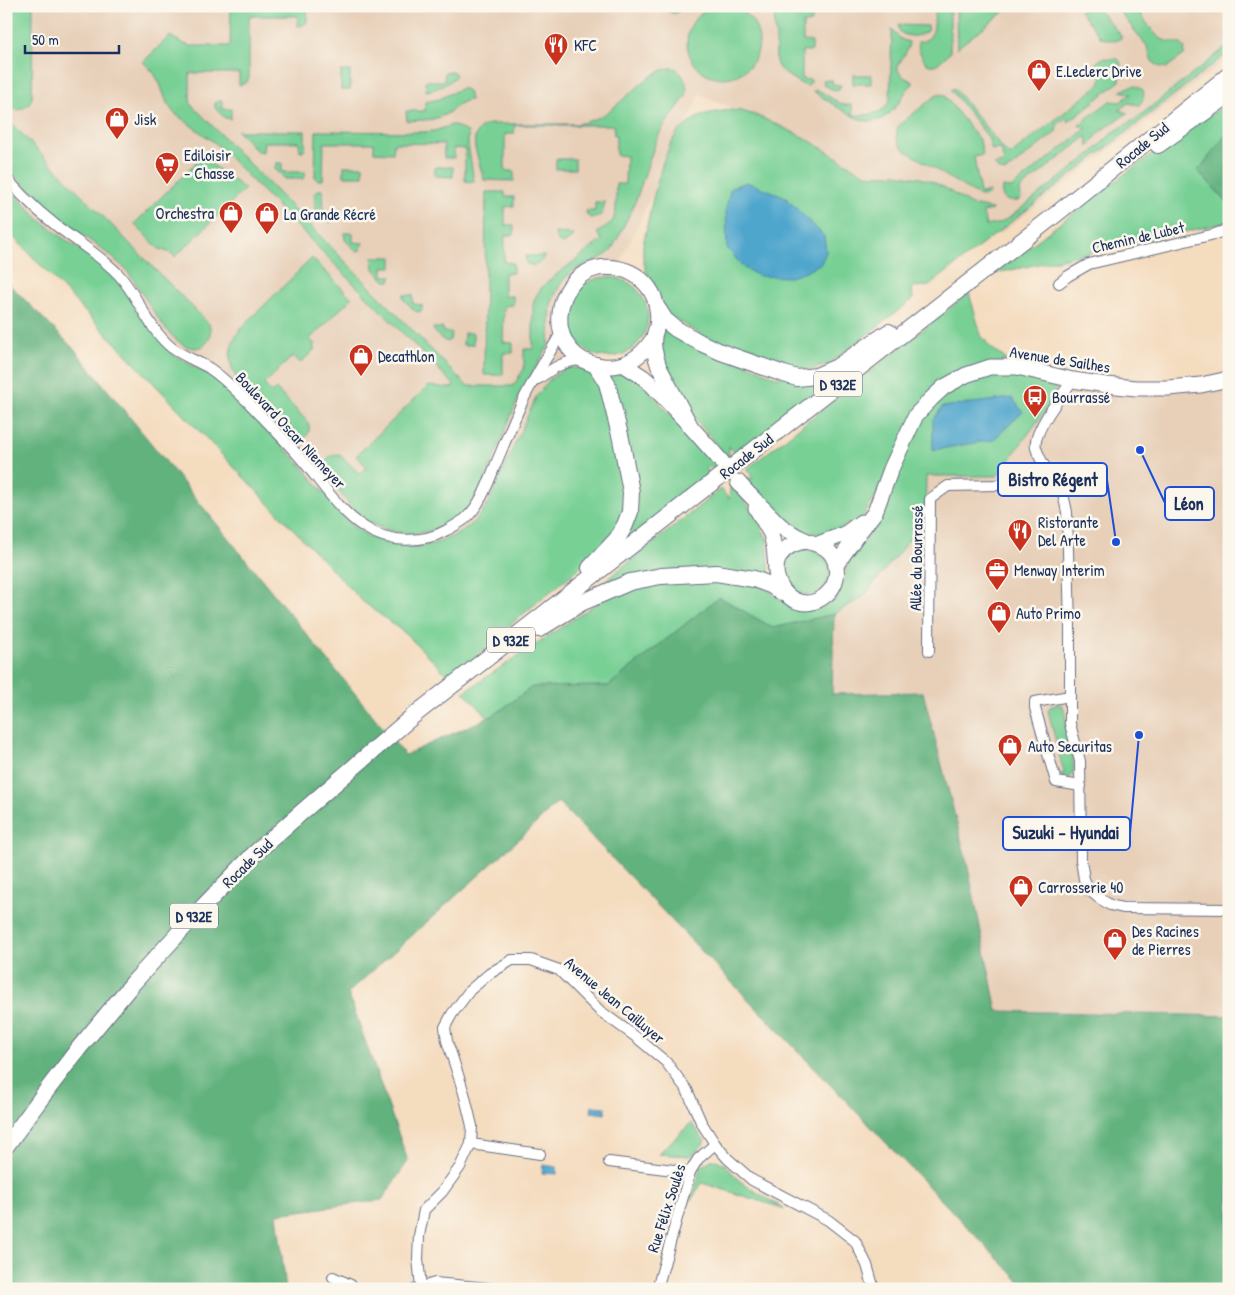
<svg xmlns="http://www.w3.org/2000/svg" width="1235" height="1295" viewBox="0 0 1235 1295" font-family="'Patrick Hand',sans-serif">
<rect width="100%" height="100%" fill="#fbf7ec"/>
<filter id="ink" filterUnits="userSpaceOnUse"><feTurbulence type="fractalNoise" baseFrequency=".02" numOctaves="2"/><feDisplacementMap in="SourceGraphic" scale="10" xChannelSelector="R" yChannelSelector="G"/><feConvolveMatrix kernelMatrix="1 2 1 2 8 2 1 2 1" color-interpolation-filters="sRGB"/></filter>
<filter id="wash" filterUnits="userSpaceOnUse"><feTurbulence type="fractalNoise" baseFrequency=".0096" numOctaves="4" result="noise"/><feDisplacementMap in="SourceGraphic" scale="20" xChannelSelector="R" yChannelSelector="G"/><feGaussianBlur stdDeviation="1.12" result="paint"/><feColorMatrix in="noise" values="0 0 0 0 0 0 0 0 0 0 0 0 0 0 0 0 0 1.4 0 .05"/><feComposite in="paint" operator="in"/></filter>
<g filter="url(#wash)">
<rect width="100%" height="100%" fill="#f4dcbf"/>
<g fill="#e7cfb8">
<path d="M6,6H1229V58L1000,234L700,94L495,525L378,571L6,194Z"/>
<path d="M1229,370V1016L997,1011L967,863L923,692L832,694L834,614L863,597L926,476H997L1056,392L1055,387L1052,382L1156,394Z"/>
</g>
<g fill="#78d095" stroke="#4a807a">
<path d="M6,6H33L32,98L28,106L18,110L6,108Z"/>
<path d="M231,6H307V22L303,25L298,26V16H249V78L247,82L239,85V73H190V100L191,104L467,386H513L524,369V349H533V304L536,296L543,286L548,281L602,240L597,233L613,221L616,210V184H625L626,156L616,155V135H614L613,125H515L514,134H505V171H514V181L484,180L475,148C473,135 478,126 491,124H577C587,122 597,119 606,113C622,103 654,67 672,68C676,68 679,70 681,74C686,80 688,88 686,96L662,129L656,141L636,200L620,234L611,251L606,255L599,259L578,268L569,274L562,282L557,291L551,304L549,345L520,394L482,487C476,499 468,511 456,519C431,537 396,538 369,522C354,513 344,497 333,483C330,480 326,476 324,471C322,461 330,454 339,454L360,474L367,467L356,456L428,386L452,388L454,385L215,143L174,113L167,103L160,84L154,73L143,62L170,36L182,43L190,46H230Z"/>
<path d="M663,6H682C678,17 669,14 663,6Z"/>
<path d="M783,6L812,7V23H803V41L812,42V51H802V79L811,80V82L808,86C802,85 798,82 793,79C770,65 777,62 776,39C775,25 770,17 783,6Z"/>
<path d="M934,6H950V53L936,65H929L926,63L919,51L918,42C938,40 934,21 934,6Z"/>
<path d="M956,6H1011L957,48Z"/>
<path d="M1115,6H1135C1141,15 1152,32 1160,38C1168,44 1180,40 1185,48L1184,55L1170,65L1167,68L1162,67L1157,65L1152,61L1147,46Z"/>
<circle cx="723" cy="42" r="36"/>
<path d="M1082,8L1100,11L1121,36V38L1115,41L1101,38L1080,11Z"/>
<path d="M898,25L928,26L927,31C920,37 908,38 900,32Z"/>
<path d="M892,29C896,36 900,40 909,42C908,61 882,67 913,82V84C903,92 900,104 891,112C873,129 857,119 839,108C830,102 821,97 813,91L818,90L843,105H852L853,115C868,115 884,116 890,99Z"/>
<path d="M1229,45V52L929,286L912,287L913,299L828,365L801,372L737,355L668,316L653,282L646,271L643,259V245L653,198L663,162L671,143L677,133L693,120L705,114L729,110L741,111L755,115L778,125L807,139L856,169L866,174L876,175L896,174L920,178L931,181L945,188L971,205L992,209V210L983,212L986,226L1000,223L1009,218L1092,153L1112,133L1137,118Z"/>
<path d="M1102,58L1118,59L1121,63L1120,81L1068,122L1067,117L1057,125L1056,132L1009,169L1004,172L999,170L994,165L1004,163L1001,149L992,150L988,137L951,90L954,88L1009,156L1099,85C1104,76 1101,71 1095,64Z"/>
<rect x="341" y="71" width="9" height="19"/>
<path d="M445,72H454L456,75C450,84 437,89 426,91L425,81H444Z"/>
<rect x="853" y="75" width="18" height="9"/>
<path d="M823,80H832V84L841,85L839,89L834,90L824,85Z"/>
<path d="M1135,86L1143,90C1145,96 1143,101 1139,105L1128,103L1119,110L1128,113L1111,124L1100,132L1088,146L1087,136L1020,189L1021,199L1017,201C1006,203 1000,198 1002,187L1011,188L1087,128L1078,125L1110,101L1120,102L1131,94L1121,91L1129,87Z"/>
<path d="M462,88L468,91L470,100C458,101 453,112 442,116C431,121 419,120 407,121L406,111H425V102L439,99Z"/>
<path d="M938,94L944,95L980,141L983,155L974,157L980,193L989,192L988,195L981,196L975,194L905,150C897,143 894,135 899,125Z"/>
<path d="M222,100V109H231V119L225,118L215,108V103Z"/>
<path d="M1229,102V131L1198,171L1229,204V222L993,274L1138,164Z"/>
<path d="M6,121L15,127L209,324C213,335 208,348 195,348C168,349 143,289 127,271C108,251 85,238 64,222C51,212 39,200 28,189C21,182 12,175 8,166C4,160 6,130 6,121Z"/>
<path d="M452,125C458,125 462,131 468,132V144L474,182L465,181V149L454,148V158H444V144L394,143L393,153L374,152V143H324L323,180H318L315,177L316,131L424,132L434,131Z"/>
<path d="M237,131H305V147L303,151H300L299,142H264L263,152L257,151Z"/>
<path d="M202,157L245,189L175,257L171,253L159,249L134,224Z"/>
<rect x="556" y="159" width="19" height="10"/>
<path d="M276,163H282V172H305V177L302,179H285L275,169Z"/>
<rect x="344" y="166" width="19" height="10"/>
<path d="M435,167H453V177L435,176Z"/>
<path d="M6,185L39,219L63,238L101,264L116,279L174,355L214,378L231,393L302,466L341,514L354,527L371,538L392,545L420,547L439,542L458,534L477,519L490,500L536,397L550,379L563,370L571,367L579,368L587,370L595,375L603,384L627,482L621,525L583,565L517,619L469,663L450,678L406,634L362,601L6,229Z"/>
<path d="M318,190H323L324,214H333V220L331,222L327,221L315,209V193Z"/>
<path d="M486,192H505V197H514V206L505,207V225H514V235H505L504,262L513,263V273H504V296H513V305L504,306L503,342L513,343V353H503V375H484Z"/>
<path d="M595,202H605C603,211 602,219 591,218L587,215L586,211H595Z"/>
<path d="M344,233H353V242L363,243L361,250L356,251L345,240Z"/>
<path d="M555,233L574,234L572,238L563,244C557,242 556,239 555,233Z"/>
<path d="M525,256H544V258C539,264 533,268 526,263Z"/>
<path d="M373,257H392V267H383V276H392L390,281H385L374,269Z"/>
<path d="M312,258L352,298L310,339L315,344L313,346L315,349L301,363L293,356L264,384L272,393L276,389L308,422C310,428 310,432 306,437C299,439 295,438 290,434C278,422 267,411 256,400C251,394 245,389 240,383C225,364 228,343 243,326Z"/>
<circle cx="608" cy="317" r="40"/>
<path d="M969,293L981,335L990,347L1007,360L942,383L871,504L862,518L824,536L813,533L803,532L787,526L742,478L744,477L753,479L747,469Z"/>
<path d="M403,295H413V304L422,305V310L419,312L415,311L404,300Z"/>
<path d="M433,328H443V332L452,333L450,340L447,342C442,340 434,333 433,328Z"/>
<path d="M665,328L776,377L841,372L737,456L729,446V457L727,458L692,415L661,360L659,345Z"/>
<path d="M464,333H473V345H463Z"/>
<path d="M995,373H1007L1052,382L1055,387V398L997,476H926L925,520L863,597L834,614L773,628L719,597L608,686L532,687L499,712L489,718L464,692L594,605C602,601 609,596 618,593C639,585 662,583 685,582C709,581 732,580 756,584C761,585 765,588 769,591C790,605 805,619 830,603C848,591 842,571 852,556C860,543 872,533 878,519C902,470 910,412 962,384C972,379 984,377 995,373Z"/>
<path d="M609,374C621,373 629,375 639,380L717,466L714,469L705,466L711,476L628,541L625,539L631,527Z"/>
<path d="M733,486L752,510L767,538L770,577L755,574L598,589V587L601,584L721,489L729,499L730,488Z"/>
<circle cx="807" cy="572" r="23"/>
<path d="M1058,704L1062,705C1067,712 1065,726 1067,736C1069,744 1079,772 1070,777C1066,779 1062,778 1059,775L1064,773L1048,711L1050,707Z"/>
<path d="M691,1123L705,1141L699,1150L690,1156L658,1154Z"/>
<path d="M711,1160C725,1159 731,1173 740,1181C753,1191 770,1200 785,1209L702,1183L691,1200L701,1167Z"/>
</g>
<g fill="#62b27e" stroke="#3e706e">
<path d="M1229,131V204L1198,171Z"/>
<path d="M6,281L75,350L405,755L494,715L532,687L608,686L719,597L773,628L834,614L832,694L923,692L967,863L997,1011L1229,1016V1289H1027L558,802L527,832L348,993L408,1161L382,1200L277,1214L286,1289H6Z"/>
</g>
<g fill="#50a6cd" stroke="#366a96">
<path d="M746,182L784,196L824,236L826,252L821,263L806,272L790,277L759,276L744,268L727,248L726,208L731,188Z"/>
<path d="M1012,398L1023,412L993,440L933,450V420L942,407Z"/>
<path d="M592,1106L606,1107L605,1114L591,1112Z"/>
<path d="M543,1165L557,1167V1174L542,1173Z"/>
</g>
</g>
<g filter="url(#ink)">
<g fill="none" stroke-linecap="round" stroke-linejoin="round">
<defs>
<g id="street">
<path d="M6,178C27,202 51,223 77,241C92,252 106,261 119,275C139,297 148,329 172,348C183,356 197,361 209,368C224,378 236,391 249,403C267,422 286,441 303,461C322,483 339,511 364,527C388,543 422,544 447,530C453,527 459,523 465,519C480,506 488,484 495,466C503,447 511,427 519,409C531,382 547,358 561,333"/>
<path d="M1059,283L1068,276L1089,264L1215,234L1229,229"/>
<path d="M538,379C553,368 565,360 584,360"/>
<path d="M1073,380C1063,393 1032,432 1036,448C1039,458 1046,468 1050,477L1056,480L1062,489L1067,512L1070,627V724L1080,761L1081,860L1084,879L1089,890L1099,898L1110,905L1123,908L1229,909"/>
<path d="M929,651L930,499L948,486L997,485L1050,477"/>
<path d="M1070,696L1035,702V708L1056,782L1081,786"/>
<path d="M471,1144L540,1154"/>
<path d="M609,1162L690,1172"/>
<path d="M333,1277L351,1285L355,1289"/>
<path d="M421,1287L418,1259L419,1236L424,1210L442,1192L460,1167L471,1144L472,1126L464,1093L447,1041L445,1027L452,1014L470,990L489,974L512,960H531L559,970L600,1011L636,1037L666,1062L687,1090L701,1122L715,1144L728,1159L752,1180L828,1220L855,1241L867,1265L874,1289"/>
<path d="M416,1289L435,1283L499,1289"/>
<path d="M657,1289L690,1172L698,1159L715,1144"/>
</g>
<g id="secondary">
<path d="M653,339C641,357 626,368 603,366C531,357 556,246 627,271C638,275 649,285 654,297C657,306 659,317 657,326C656,330 654,334 654,337C652,347 656,358 659,367L691,427"/>
<path d="M623,364L643,377L651,384L691,427L722,462"/>
<path d="M738,482C748,494 759,504 770,515C774,519 779,525 784,528C791,533 800,538 807,541C814,544 819,544 825,548C831,552 836,560 836,567C838,578 834,588 826,595C785,628 747,547 808,541"/>
<path d="M756,508L771,534L774,547L776,568"/>
<path d="M818,544L845,534L861,522"/>
<path d="M836,565L855,538L875,512L891,469L916,415L931,399L944,387L966,375L990,367H1017L1073,380L1107,385L1136,388H1168L1201,385L1229,379"/>
</g>
<g id="primary">
<path d="M1158,145L1229,95"/>
<path d="M658,309L665,320L676,329L701,343L721,352L784,374L797,378L816,376L837,367L889,332"/>
<path d="M590,568L617,539L625,525L630,512L631,492L621,439L607,383L596,365"/>
<path d="M539,629L581,603L630,582L661,576L716,573L754,579L770,585L785,594"/>
<path d="M6,1146L44,1094L79,1048L133,983L197,913L254,854L303,811L413,716L1055,215L1229,75"/>
</g>
</defs>
<use href="#street" stroke="#676c80" stroke-width="12"/>
<use href="#secondary" stroke="#676c80" stroke-width="17"/>
<use href="#primary" stroke="#676c80" stroke-width="18"/>
<use href="#street" stroke="#fff" stroke-width="10"/>
<use href="#secondary" stroke="#fff" stroke-width="15"/>
<use href="#primary" stroke="#fff" stroke-width="16"/>
</g>
</g>
<defs>
<symbol id="restaurant-pin" viewBox="-11 -11 22 30"><path d="M0 17L-7.5 6A9.5 9.5 0 1 1 7.5 6Z" fill="#c8321e" stroke="#fbf7ec"/><path d="M-5-6h1v4h1v-4h1v4h1v-4h1v5L-1.5 .5V6h-2V.5L-5-1ZM5-6V6H3V1.5H1.5Q1.5-4 5-6Z" fill="#fff"/></symbol>
<symbol id="shop-pin" viewBox="-11 -11 22 30"><path d="M0 17L-7.5 6A9.5 9.5 0 1 1 7.5 6Z" fill="#c8321e" stroke="#fbf7ec"/><path d="M-5-2.5h2.3a2.7 3.5 0 0 1 5.4 0H5L5.5 6h-11ZM-1.5-2.5h3a1.5 2.3 0 0 0-3 0Z" fill="#fff"/></symbol>
<symbol id="supermarket-pin" viewBox="-11 -11 22 30"><path d="M0 17L-7.5 6A9.5 9.5 0 1 1 7.5 6Z" fill="#c8321e" stroke="#fbf7ec"/><path d="M-6-5.5h2.5l.6 2H6L4.5 2H-2.5L-4.4-4H-6ZM-1.5 3.2a1.3 1.3 0 1 0 .1 0ZM3 3.2a1.3 1.3 0 1 0 .1 0Z" fill="#fff"/></symbol>
<symbol id="bus-pin" viewBox="-11 -11 22 30"><path d="M0 17L-7.5 6A9.5 9.5 0 1 1 7.5 6Z" fill="#c8321e" stroke="#fbf7ec"/><path d="M-5-6H5V4H4V6H2V4H-2V6H-4V4H-5ZM-3.5-4V0h7V-4ZM-3.5 1.2v1.5H-2V1.2ZM2 1.2v1.5H3.5V1.2Z" fill="#fff"/></symbol>
<symbol id="office-pin" viewBox="-11 -11 22 30"><path d="M0 17L-7.5 6A9.5 9.5 0 1 1 7.5 6Z" fill="#c8321e" stroke="#fbf7ec"/><path d="M-6-3h4V-5.5h4V-3h4V5H-6ZM-1-4.5V-3h2v-1.5ZM-6 0V1H6V0Z" fill="#fff"/></symbol>
</defs>
<g fill-rule="evenodd">
<use href="#restaurant-pin" x="542" y="31" width="28" height="38"/>
<use href="#shop-pin" x="1025" y="57" width="28" height="38"/>
<use href="#shop-pin" x="103" y="105" width="28" height="38"/>
<use href="#supermarket-pin" x="153" y="150" width="28" height="38"/>
<use href="#shop-pin" x="217" y="199" width="28" height="38"/>
<use href="#shop-pin" x="253" y="200" width="28" height="38"/>
<use href="#shop-pin" x="347" y="342" width="28" height="38"/>
<use href="#bus-pin" x="1021" y="383" width="28" height="38"/>
<use href="#restaurant-pin" x="1006" y="517" width="28" height="38"/>
<use href="#office-pin" x="983" y="556" width="28" height="38"/>
<use href="#shop-pin" x="985" y="599" width="28" height="38"/>
<use href="#shop-pin" x="996" y="732" width="28" height="38"/>
<use href="#shop-pin" x="1007" y="873" width="28" height="38"/>
<use href="#shop-pin" x="1101" y="926" width="28" height="38"/>
</g>
<g text-anchor="middle" dominant-baseline="central" stroke-width="5" stroke-linejoin="round" paint-order="stroke">
<g fill="#fbf7ec" stroke="#5e6b89" stroke-width="1">
<rect x="814" y="371.5" width="48" height="25" rx="4"/>
<rect x="487" y="627.5" width="48" height="25" rx="4"/>
<rect x="170" y="903.5" width="48" height="25" rx="4"/>
</g>
<g font-size="15" font-weight="bold" fill="#1b2f5e">
<text x="838" y="384">D 932E</text>
<text x="511" y="640">D 932E</text>
<text x="194" y="916">D 932E</text>
</g>
<g font-size="16" fill="#1b2f5e" stroke="#fbf7ec" text-anchor="start">
<text x="574" y="45">KFC</text>
<text x="1056" y="71">E.Leclerc Drive</text>
<text x="134" y="119">Jisk</text>
<text x="184" y="155">Ediloisir<tspan x="184" dy="18">- Chasse</tspan></text>
<text x="214" y="213" text-anchor="end">Orchestra</text>
<text x="284" y="214">La Grande Récré</text>
<text x="378" y="356">Decathlon</text>
<text x="1052" y="397">Bourrassé</text>
<text x="1038" y="522">Ristorante<tspan x="1038" dy="18">Del Arte</tspan></text>
<text x="1014" y="570">Menway Interim</text>
<text x="1016" y="613">Auto Primo</text>
<text x="1028" y="746">Auto Securitas</text>
<text x="1038" y="887">Carrosserie 40</text>
<text x="1132" y="931">Des Racines<tspan x="1132" dy="18">de Pierres</tspan></text>
</g>
<g font-size="16" fill="#1b2f5e" stroke="#fbf7ec">
<text transform="translate(1142 145) rotate(-39)">Rocade Sud</text>
<text transform="translate(1138 237) rotate(-13)">Chemin de Lubet</text>
<text transform="translate(1060 359) rotate(9)">Avenue de Sailhes</text>
<text transform="translate(291 430) rotate(47)">Boulevard Oscar Niemeyer</text>
<text transform="translate(746 456) rotate(-38)">Rocade Sud</text>
<text transform="translate(916 558) rotate(-89)">Allée du Bourrassé</text>
<text transform="translate(247 863) rotate(-44)">Rocade Sud</text>
<text transform="translate(615 1000) rotate(40)">Avenue Jean Cailluyer</text>
<text transform="translate(666 1208) rotate(-72)">Rue Félix Soulès</text>
</g>
</g>
<path fill="none" stroke="#1d4ed8" stroke-width="2" d="M1116 542L1107 480M1140 450L1165 503M1139 735L1130 833"/>
<g fill="#1d4ed8" stroke="#fbf7ec" stroke-width="2">
<circle cx="1116" cy="542" r="5"/>
<circle cx="1140" cy="450" r="5"/>
<circle cx="1139" cy="735" r="5"/>
</g>
<g fill="#fbf7ec" stroke="#1d4ed8" stroke-width="2">
<rect x="998" y="463" width="109" height="33" rx="5"/>
<rect x="1165" y="487" width="49" height="33" rx="5"/>
<rect x="1003" y="817" width="127" height="33" rx="5"/>
</g>
<g font-size="18" text-anchor="middle" font-weight="bold" fill="#1b2f5e">
<text x="1053" y="486">Bistro Régent</text>
<text x="1189" y="510">Léon</text>
<text x="1066" y="839">Suzuki - Hyundai</text>
</g>
<rect width="1235" height="1295" fill="none" stroke="#fbf7ec" stroke-width="25"/>
<path d="M25 45v8h94v-8" fill="none" stroke="#1b2f5e" stroke-width="2.5"/>
<text x="32" y="45" font-size="15" fill="#1b2f5e" stroke="#fbf7ec" stroke-width="4" paint-order="stroke">50 m</text>
</svg>
